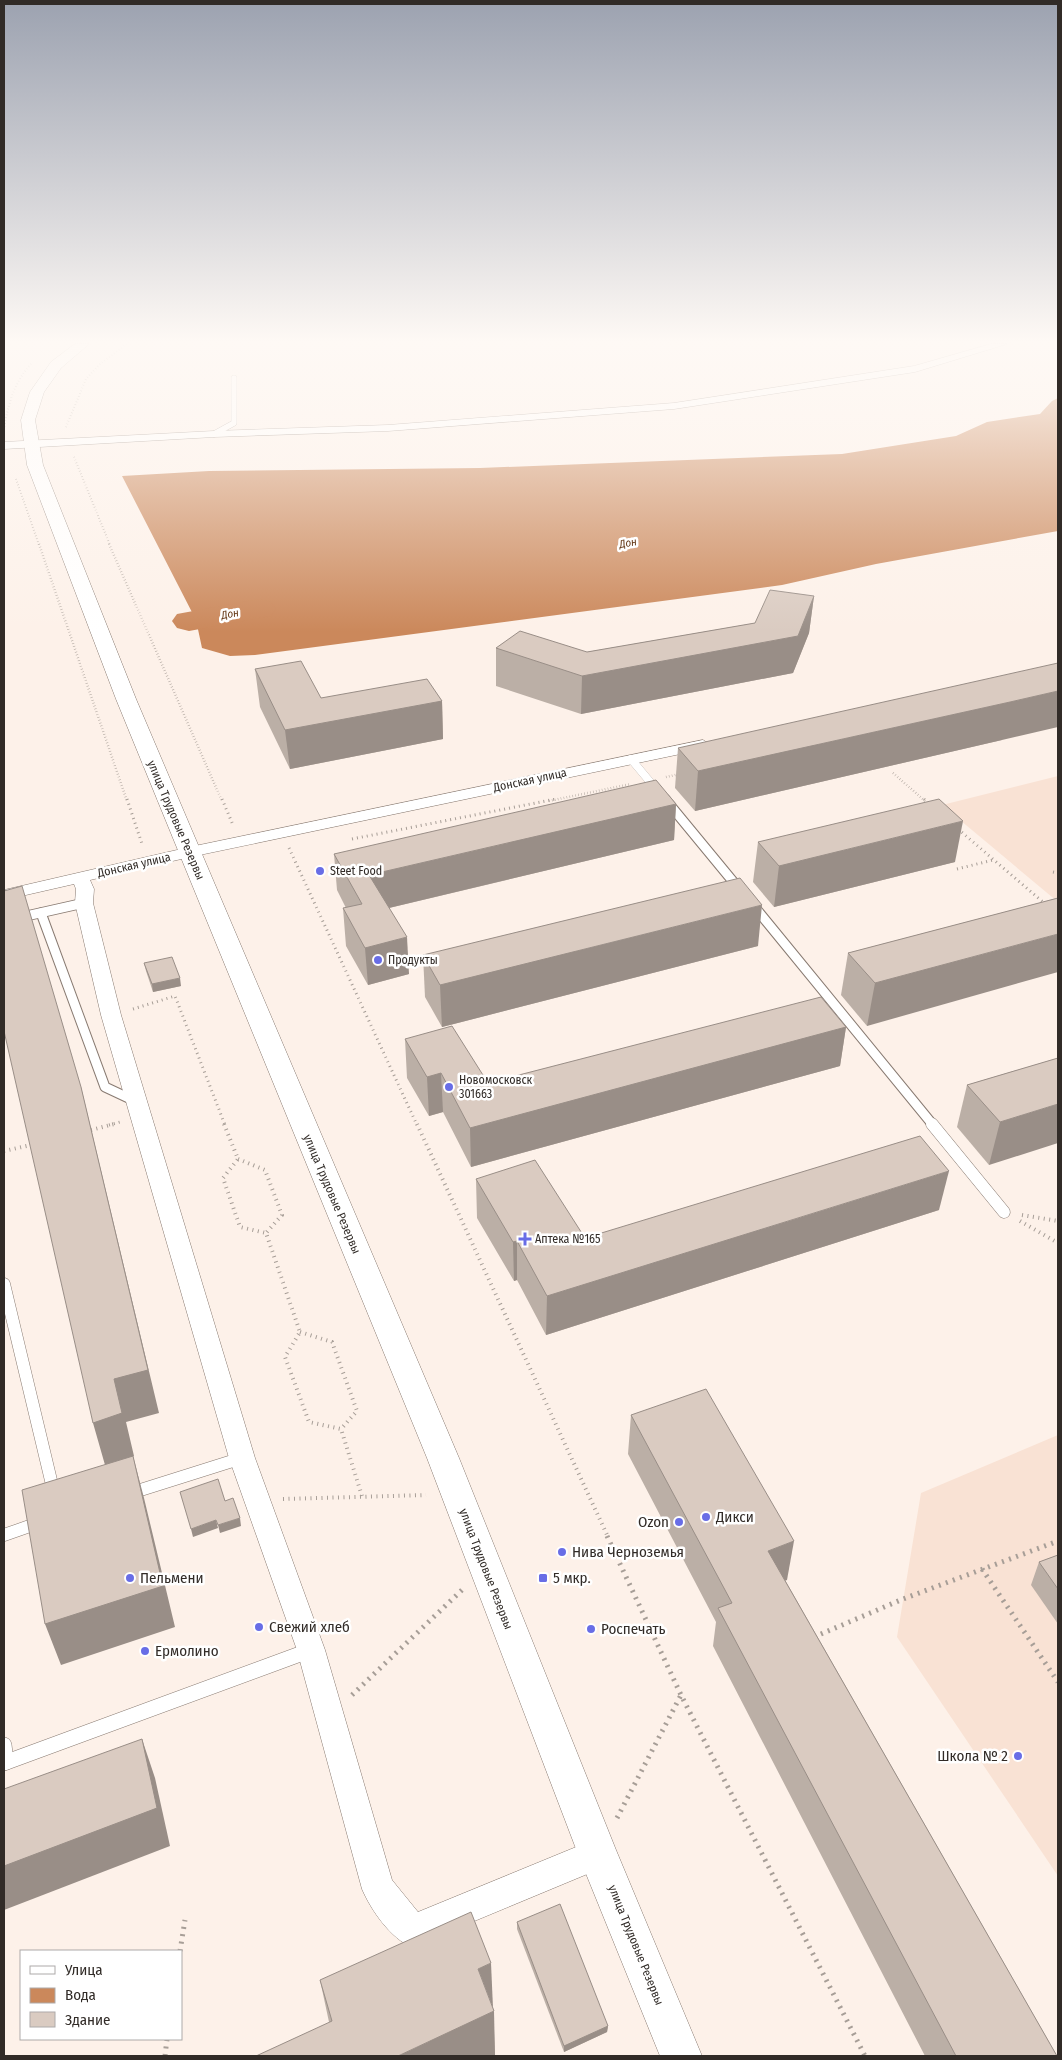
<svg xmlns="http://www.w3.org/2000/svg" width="1062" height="2060" viewBox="0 0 1062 2060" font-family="'Fira Sans Condensed',sans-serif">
<rect width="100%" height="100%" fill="#fdf1e9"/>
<g fill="#f9e2d4">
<path d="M1058,776V902L942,805Z"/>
<path d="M1058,1435V1876L897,1637L921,1493Z"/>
</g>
<path fill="#cb885b" d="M1058,398V531L876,564L782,585L255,655L230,656L202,648L196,620L122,476L209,471L480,468L842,454L956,436L987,422L1040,414L1052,401Z"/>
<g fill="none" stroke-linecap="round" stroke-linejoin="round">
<path fill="#cb885b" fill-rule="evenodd" d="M259,599L271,602L276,609L271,616L189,631L177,628L172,621L177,614Z"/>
<defs>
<path id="service-far4" d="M214,434L234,423V378"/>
<path id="service-far3" d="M631,759L666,801"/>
<g id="service-far2">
<path d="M665,799L740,890"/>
<path d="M753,905L933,1125"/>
<path d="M41,913L105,1087L137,1102"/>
<path d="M4,921L84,903"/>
</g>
<g id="service-far1">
<path d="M932,1124L1004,1212"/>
<path d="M4,1284L54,1493"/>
<path d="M131,1493L242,1458"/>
<path d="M4,1535L41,1522"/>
</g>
<g id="service">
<path d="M4,1745L6,1762"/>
<path d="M4,1763L311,1650"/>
</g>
<g id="minor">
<path d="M991,344H1007L915,372L674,409L388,431L214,437L4,449V442L214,431L388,425L674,403L914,366Z"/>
<path d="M703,740L711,745L709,748L190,857L90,880L94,889L93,903L121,1015L255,1458L325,1650L392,1880L418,1912L598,1838L609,1843L614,1854L609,1865L412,1947C391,1939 371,1910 362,1889L297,1650L229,1458L101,1015L75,903L76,889L74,884L4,900V890L190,847Z"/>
</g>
<path id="tertiary" d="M75,344H89L61,368L44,392L35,420L43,465L136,699L459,1458L616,1850L702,2056H660L578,1854L427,1458L116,699L27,465L21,420L30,392L51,362Z"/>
</defs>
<use href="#service-far4" stroke="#887a71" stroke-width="6"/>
<use href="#service-far3" stroke="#887a71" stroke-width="8"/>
<use href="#service-far2" stroke="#887a71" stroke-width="11"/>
<use href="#service-far1" stroke="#887a71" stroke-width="13"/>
<use href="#service" stroke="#887a71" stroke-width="16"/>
<use href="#minor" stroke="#887a71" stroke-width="1"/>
<use href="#tertiary" stroke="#887a71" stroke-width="1"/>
<g stroke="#a79e97" stroke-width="2" stroke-dasharray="0.5 2.5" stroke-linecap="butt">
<path d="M66,427L86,379L100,364L127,344"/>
<path d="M4,430C8,404 14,382 32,363"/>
<path d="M74,457L110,545"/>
<path d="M16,479L39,545"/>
</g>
<g stroke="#a79e97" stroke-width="2.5" stroke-dasharray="0.5 2.5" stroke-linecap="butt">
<path d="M39,544L127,801"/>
<path d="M109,544L222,801"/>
<path d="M893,773L925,801"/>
<path d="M666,777L680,774"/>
<path d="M549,801L631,784"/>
</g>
<g stroke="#a79e97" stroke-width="3" stroke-dasharray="1 4" stroke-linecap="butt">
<path d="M127,799L142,844"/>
<path d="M222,799L233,825"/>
<path d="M924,799L929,804"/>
<path d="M958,829L1044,903"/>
<path d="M352,839L556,799"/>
<path d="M289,848L417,1125"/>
<path d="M957,869L993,860"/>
<path d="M1053,872L1058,873"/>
<path d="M133,1009L175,996L225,1125"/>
<path d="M109,1125L120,1122"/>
</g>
<g stroke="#a79e97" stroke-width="4" stroke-dasharray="1 4.5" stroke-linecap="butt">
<path d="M224,1124L238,1159L223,1178L240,1227L266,1233L300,1332L285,1357L309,1422L341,1429L362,1496"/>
<path d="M417,1124L608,1537"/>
<path d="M91,1130L114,1124"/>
<path d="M4,1151L31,1145"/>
<path d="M238,1159L265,1170L282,1215L266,1233"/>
<path d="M1022,1215L1058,1221"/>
<path d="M1020,1221L1058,1243"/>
<path d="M300,1332L332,1342L357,1411L341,1429"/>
<path d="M283,1499L426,1495"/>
</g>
<g stroke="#a79e97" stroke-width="5" stroke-dasharray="2 5.5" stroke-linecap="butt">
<path d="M607,1536L681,1695L865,2056"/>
<path d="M982,1569L1058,1682"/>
<path d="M814,1637L903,1599L1058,1541"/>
<path d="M352,1695L463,1589"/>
<path d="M617,1818L681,1695"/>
<path d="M180,1951L185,1920"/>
<path d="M165,2056L167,2039"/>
</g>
<use href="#service-far4" stroke="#fff" stroke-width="5.5"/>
<use href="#service-far3" stroke="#fff" stroke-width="8"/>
<use href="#service-far2" stroke="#fff" stroke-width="9"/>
<use href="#service-far1" stroke="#fff" stroke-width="12"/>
<use href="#service" stroke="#fff" stroke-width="15"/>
<use href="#minor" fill="#fff" fill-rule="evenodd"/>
<use href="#tertiary" fill="#fff" fill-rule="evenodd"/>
</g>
<g fill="#bbafa6">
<path d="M814,596L809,633L793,673L581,714L496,686V648L587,652L755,623Z"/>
<path d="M255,669L321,698L442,701L443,739L290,769L260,707Z"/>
<path d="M1002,740L695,811L675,788L678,748Z"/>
<path d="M676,804L674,840L389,908L409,974L368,985L346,946L343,908H346L337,890L334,854Z"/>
<path d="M758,842L955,862L774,907L753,882Z"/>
<path d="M1058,898L867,1026L841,995L848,953Z"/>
<path d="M758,946L442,1027L425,997L423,955Z"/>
<path d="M144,963L181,986L153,992L146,971Z"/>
<path d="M846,1027L840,1066L471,1167L443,1112L429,1116L407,1078L405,1039L488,1083Z"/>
<path d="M1058,1058L989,1165L957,1127L967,1085Z"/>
<path d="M476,1179L585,1238L939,1210L546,1335L517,1280L514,1281L477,1218Z"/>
<path d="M631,1415L787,1580H785L1057,2056H925L713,1646L716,1622L628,1454Z"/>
<path d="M1058,1555V1624L1031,1585L1039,1562Z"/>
<path d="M517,1922L608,2026L607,2032L564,2052L517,1929Z"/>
<path d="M320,1980L493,2008L495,2055L329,2022Z"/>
</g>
<g fill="#998e87">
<path d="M814,596L809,633L793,673L581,714L582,676L798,636Z"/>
<path d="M1058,691V727L1002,740L695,811L698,771Z"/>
<path d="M442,701L443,739L290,769L285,730Z"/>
<path d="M676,804L674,840L372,912L369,875Z"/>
<path d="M963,821L955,862L774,907L779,866Z"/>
<path d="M762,905L758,946L442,1027L440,985Z"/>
<path d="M1058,934V972L867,1026L875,983Z"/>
<path d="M407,937L409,974L368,985L365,948Z"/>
<path d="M180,978L181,986L153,992L152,984Z"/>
<path d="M846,1027L840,1066L471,1167L470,1128Z"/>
<path d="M441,1073L443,1112L429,1116L427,1077Z"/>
<path d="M81,1087L159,1413L126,1422L134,1456H133L144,1498L175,1627L61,1665L45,1624L105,1465L93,1423Z"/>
<path d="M1058,1104V1143L989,1165L1000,1122Z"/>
<path d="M949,1171L939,1210L546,1335L547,1296Z"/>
<path d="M517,1241V1280L514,1281L513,1242Z"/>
<path d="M240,1518L241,1526L220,1533L218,1525Z"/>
<path d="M216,1520L218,1528L193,1537L191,1529Z"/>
<path d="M794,1541L787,1580L762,1589L768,1551Z"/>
<path d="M142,1739L155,1778L170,1846L4,1910V1866Z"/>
<path d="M491,1963L493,2008L478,1969Z"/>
<path d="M494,2011L495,2055L492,2056H398Z"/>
<path d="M608,2026L607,2032L564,2052V2046Z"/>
</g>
<g fill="#dacbc1" stroke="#998e87">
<path d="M770,590L814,596L798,636L582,676L496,648L520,631L587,652L755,623Z"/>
<path d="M301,661L321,698L427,679L442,701L285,730L255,669Z"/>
<path d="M1058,663V691L1010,702L698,771L678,748Z"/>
<path d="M656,780L676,804L369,875L407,937L365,948L343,908L362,904L334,854Z"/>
<path d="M939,799L963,821L779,866L758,842Z"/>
<path d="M740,878L762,905L440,985L423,955Z"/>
<path d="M22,886L81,1087L148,1370L114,1379L122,1413L93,1423L4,1031V891Z"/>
<path d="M1058,898V934L875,983L848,953Z"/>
<path d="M172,957L180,978L152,984L144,963Z"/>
<path d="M821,997L846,1027L470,1128L441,1073L427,1077L405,1039L452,1026L488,1083Z"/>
<path d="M1058,1058V1104L1000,1122L967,1085Z"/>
<path d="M920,1136L949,1171L547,1296L517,1241L513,1242L476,1179L535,1160L585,1238Z"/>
<path d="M706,1389L794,1541L768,1551L1057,2056H956L718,1608L732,1603L631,1415Z"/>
<path d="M133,1456L163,1586L45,1624L22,1490Z"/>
<path d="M218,1479L225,1501L233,1498L240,1518L218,1525L216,1520L191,1529L180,1492Z"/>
<path d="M1058,1555V1589L1039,1562Z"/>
<path d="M142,1739L157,1808L4,1866V1789Z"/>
<path d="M560,1904L608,2026L564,2046L517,1922Z"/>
<path d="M471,1912L491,1963L478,1969L494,2011L398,2056H256L332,2021L320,1980Z"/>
</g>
<linearGradient id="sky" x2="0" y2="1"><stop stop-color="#9ca2b0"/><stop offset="0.54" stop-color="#fef9f5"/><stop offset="1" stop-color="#fef9f5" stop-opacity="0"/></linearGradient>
<rect width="1062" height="632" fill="url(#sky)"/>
<g fill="#686de6" stroke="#fff" stroke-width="2">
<circle cx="320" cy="871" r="5"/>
<circle cx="378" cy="960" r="5"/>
<circle cx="449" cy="1087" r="5"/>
<path d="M522.5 1231.5h5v5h5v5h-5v5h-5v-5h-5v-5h5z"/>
<circle cx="706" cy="1517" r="5"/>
<circle cx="679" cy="1522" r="5"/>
<circle cx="562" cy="1552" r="5"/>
<circle cx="130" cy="1578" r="5"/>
<rect x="538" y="1573" width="10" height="10" rx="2.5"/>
<circle cx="259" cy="1627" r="5"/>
<circle cx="591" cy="1629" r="5"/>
<circle cx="145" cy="1651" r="5"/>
<circle cx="1018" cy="1756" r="5"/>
</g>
<g text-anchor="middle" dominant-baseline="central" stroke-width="5" stroke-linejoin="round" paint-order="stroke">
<g font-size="11" font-style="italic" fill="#633614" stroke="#fff">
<text transform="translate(628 543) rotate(-10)">Дон</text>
<text transform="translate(230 614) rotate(-10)">Дон</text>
</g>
<g font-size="12" fill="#312b27" stroke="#fff">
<text transform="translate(530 780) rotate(-12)">Донская улица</text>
<text transform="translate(176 820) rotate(67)">улица Трудовые Резервы</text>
<text transform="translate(134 865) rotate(-13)">Донская улица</text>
<text transform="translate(332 1194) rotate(67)">улица Трудовые Резервы</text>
<text transform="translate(486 1569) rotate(69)">улица Трудовые Резервы</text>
<text transform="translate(636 1945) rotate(68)">улица Трудовые Резервы</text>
</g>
<g font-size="12" fill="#312b27" stroke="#fff" text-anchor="start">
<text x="330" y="871">Steet Food</text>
<text x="388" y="960">Продукты</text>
<text x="459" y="1080">Новомосковск<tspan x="459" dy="14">301663</tspan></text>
<text x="535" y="1239">Аптека №165</text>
</g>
<g font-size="15" fill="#312b27" stroke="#fff" text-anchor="start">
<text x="716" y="1517">Дикси</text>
<text x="669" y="1522" text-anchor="end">Ozon</text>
<text x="572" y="1552">Нива Черноземья</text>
<text x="140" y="1578">Пельмени</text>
<text x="553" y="1578">5 мкр.</text>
<text x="269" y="1627">Свежий хлеб</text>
<text x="601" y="1629">Роспечать</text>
<text x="155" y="1651">Ермолино</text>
<text x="1008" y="1756" text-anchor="end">Школа № 2</text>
</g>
</g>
<rect width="1062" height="2060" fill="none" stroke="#312b27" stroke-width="10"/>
<rect x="20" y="1950" width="162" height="90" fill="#ffffff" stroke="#adaaa9"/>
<rect x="30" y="1966" width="25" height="8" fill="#ffffff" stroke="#adaaa9"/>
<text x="65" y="1975" font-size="15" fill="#312b27">Улица</text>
<rect x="30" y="1988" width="25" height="15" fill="#cb885b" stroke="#adaaa9"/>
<text x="65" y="2000" font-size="15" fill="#312b27">Вода</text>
<rect x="30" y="2012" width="25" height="15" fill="#dacbc1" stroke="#adaaa9"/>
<text x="65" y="2025" font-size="15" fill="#312b27">Здание</text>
</svg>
